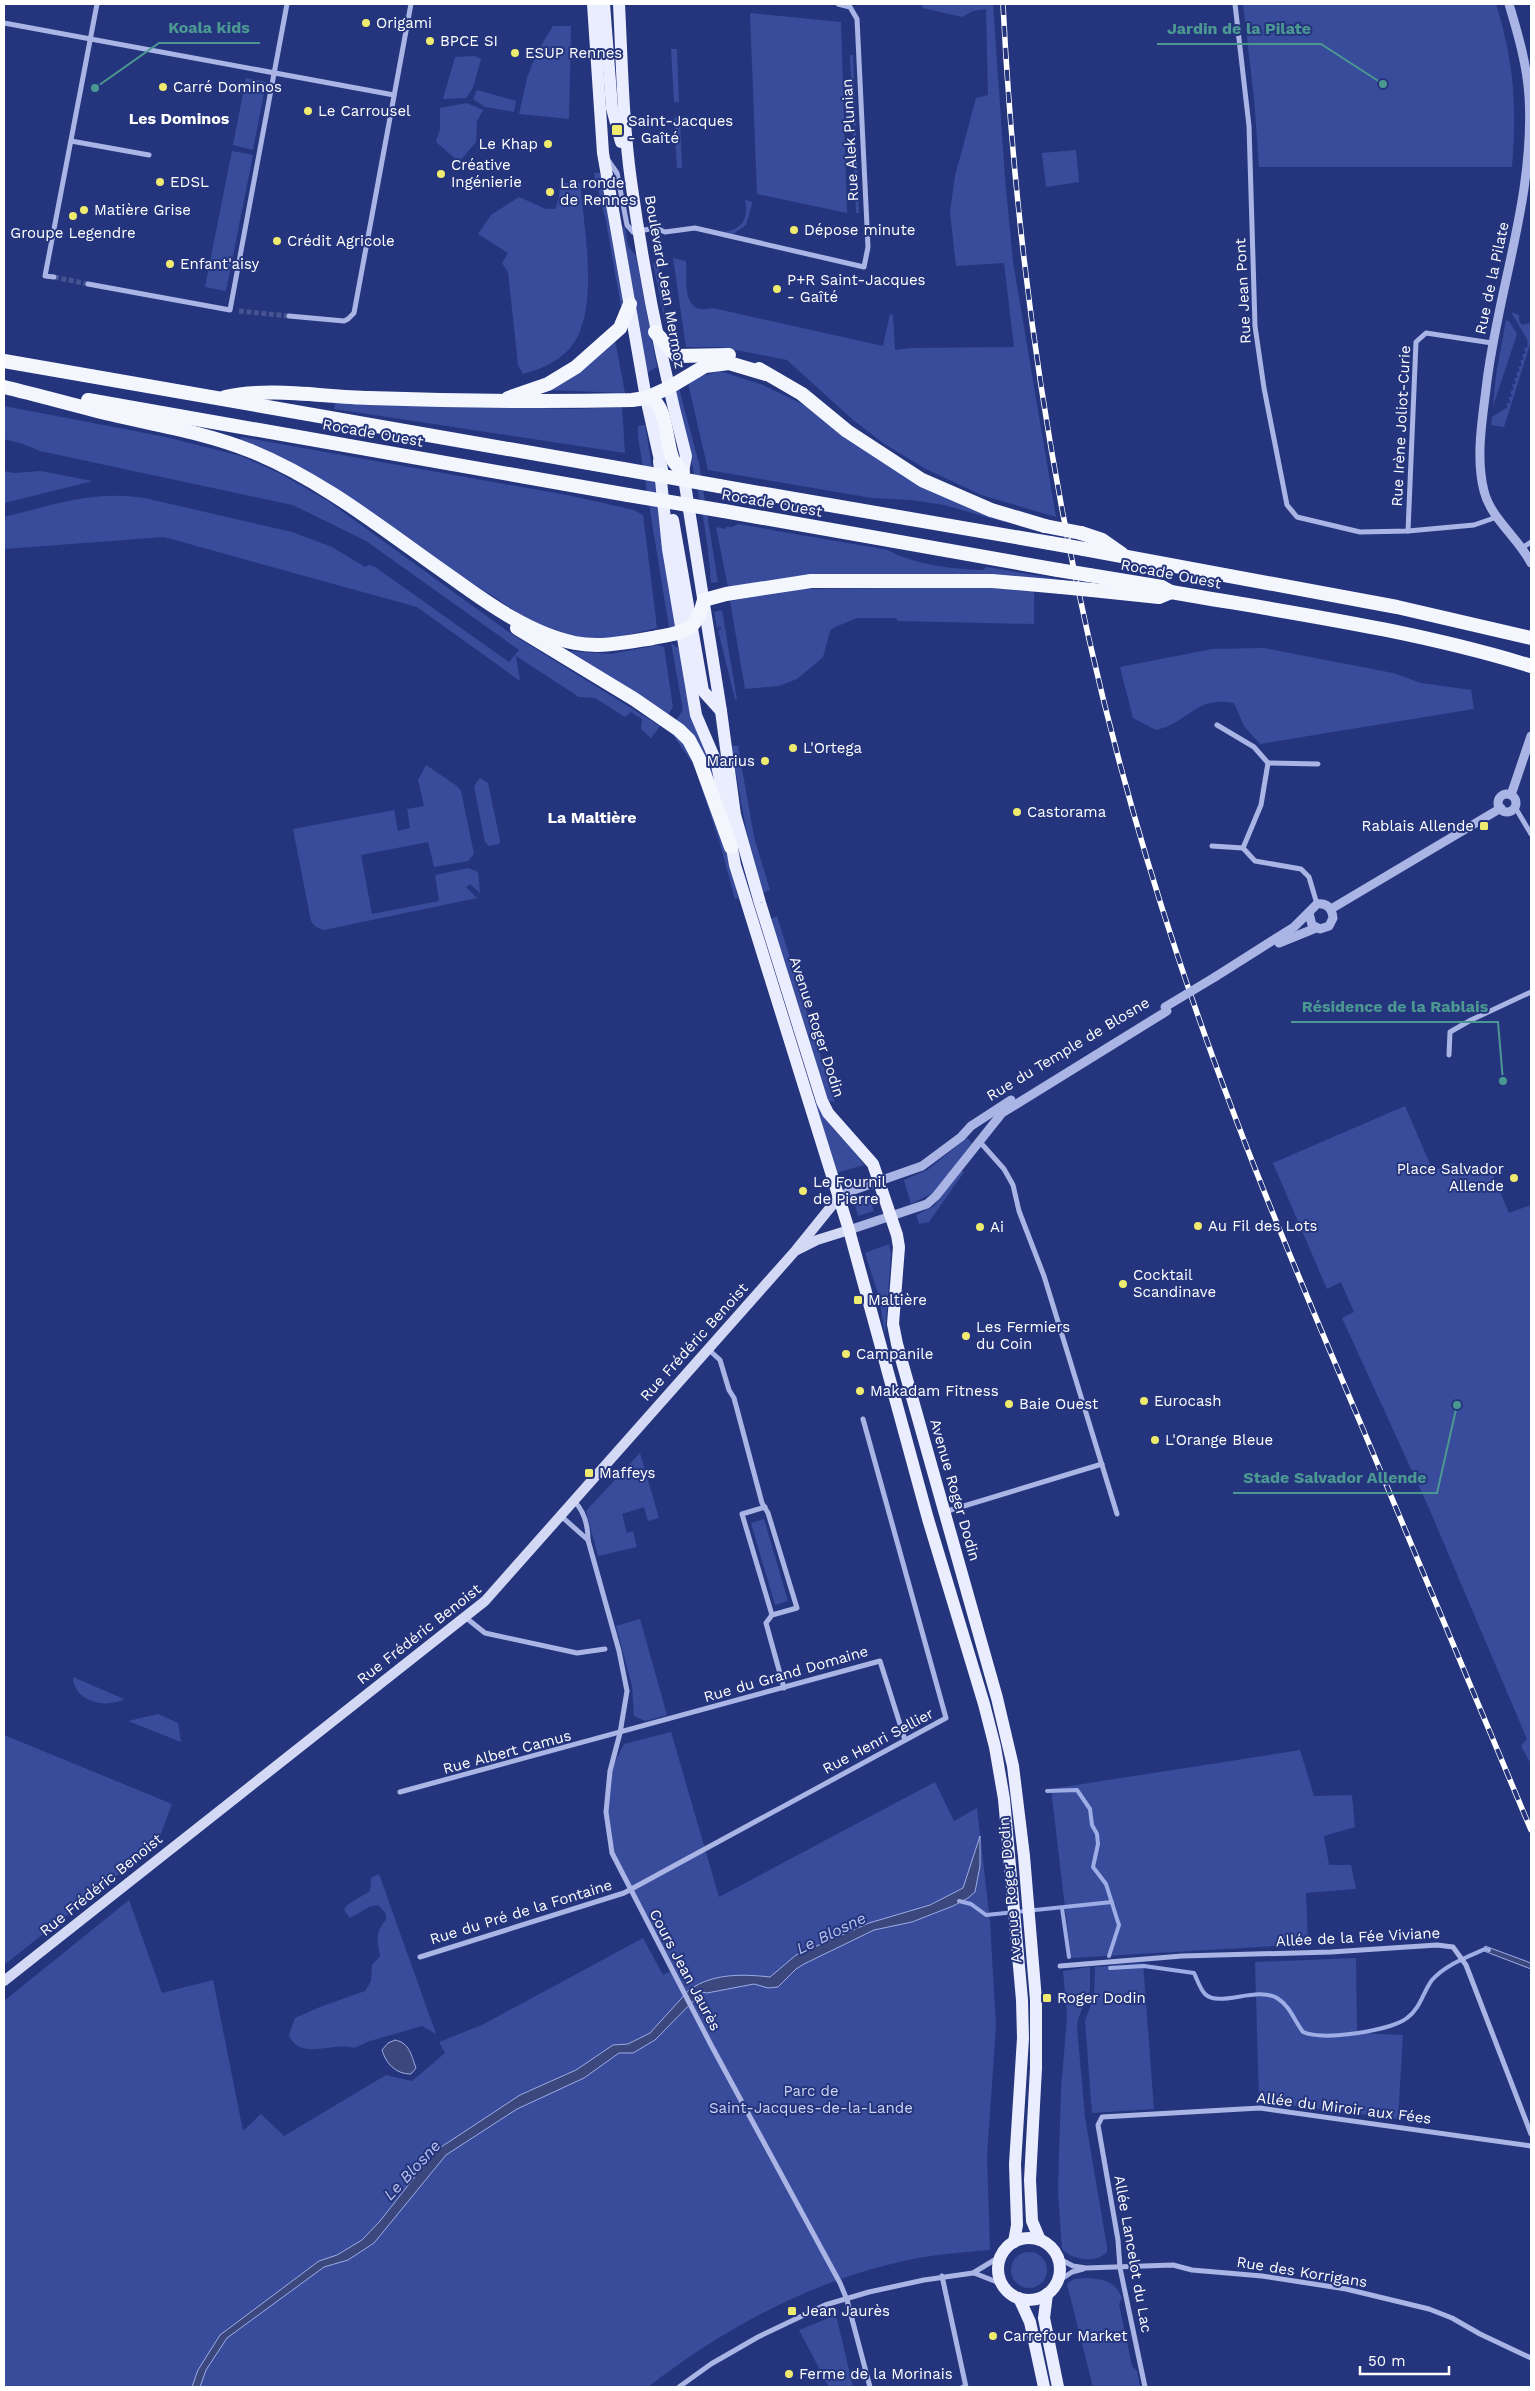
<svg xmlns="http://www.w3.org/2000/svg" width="1535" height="2391" viewBox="0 0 1535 2391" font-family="'Work Sans',sans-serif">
<rect width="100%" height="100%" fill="#25357d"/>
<g fill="#384c9b">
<path d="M921,4H993L1005,178L1013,262L1056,517L981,495L924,468L883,443L852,419L787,360L721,347H686L673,258L686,261C687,282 681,316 713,308L883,346L890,314L893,315L895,350L911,348L1014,347L1004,263L956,266L950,212L955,176L976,98L988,95L986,9L973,11L962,17L923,8Z"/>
<path d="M1243,4H1496C1514,61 1517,107 1512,167H1259L1254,98Z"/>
<path d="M750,13L841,22L847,213L757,194Z"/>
<path d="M553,26H571L569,119L519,114L527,78L537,52Z"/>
<path d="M671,49H677L679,102H674Z"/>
<path d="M850,55H853L856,126L853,125Z"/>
<path d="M475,56L481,59L473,88L466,98L443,99L455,57Z"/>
<path d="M246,78L266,82L253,150L233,145Z"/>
<path d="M477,90L516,101L514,112L485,107L473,99Z"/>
<path d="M467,103L483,110L477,121L476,142L459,162L436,142L440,129V108Z"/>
<path d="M680,117L682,168H677L674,118Z"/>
<path d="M853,132H856L859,213H856Z"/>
<path d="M1076,150L1079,182L1046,187L1042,153Z"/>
<path d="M232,151L253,155L226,291L205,287Z"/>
<path d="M594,173H602L624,299L622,313L606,221Z"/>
<path d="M560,183H580C584,228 597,294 578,336C567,358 545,368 523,374L518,365L508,272L502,263L508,253L478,234L491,215L519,197L546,209H555L559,198Z"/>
<path d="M745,200L752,202V204L746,225L733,234L724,232C743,229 749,218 745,200Z"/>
<path d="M622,227H625L628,246L636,256L657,367L647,373Z"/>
<path d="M653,263H658L666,327Z"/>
<path d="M1511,312L1519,315V320L1522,325L1531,323V341L1504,427L1491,425L1492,417L1508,407L1506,404L1511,402L1508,398L1512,396L1510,392L1514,389L1512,385L1516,383L1514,379L1518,377L1516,373L1520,371L1518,367L1522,365L1520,361L1524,359L1522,355L1526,353L1524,349L1528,346L1527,339Z"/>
<path d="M1506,320L1509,321L1517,334L1493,406L1496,375Z"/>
<path d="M615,340L625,393L548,390L569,380Z"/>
<path d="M720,371L763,385L800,403L811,409L846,437L1005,520L1004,522L944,505L911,500L872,498L708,470L688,383L699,377Z"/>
<path d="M679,388L699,464L718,582L711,583C707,518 690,455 675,392Z"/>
<path d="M335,403L576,409L622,407L625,453L334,409Z"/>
<path d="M4,406L166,437L241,456L279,473L328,501L510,633L660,726L651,738L641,729L642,719L631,712L625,717L595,698L579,697L516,656L520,681L417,607L164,537L4,549V517C54,505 96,489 149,499L292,532L332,547L365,567L369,565L375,567L509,662L519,650L366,541L303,510L292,505L40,451L23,444L4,439Z"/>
<path d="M645,425L677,620L675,622V626L669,627L638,437V426Z"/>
<path d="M242,437L572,496L634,510L643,515L657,628L601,641L577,637L529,621L496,598L238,440Z"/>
<path d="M4,471L14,473L40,471L93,481L4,503Z"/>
<path d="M738,524L888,550C915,565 952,569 983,570L987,567L1057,579L1056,582L795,577L728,587L716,527L726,529V527H732Z"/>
<path d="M980,587L1034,591V624L898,621L896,618H857L833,628L830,631L823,657L797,679L779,686L745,689L730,601L798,589Z"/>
<path d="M722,610L737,700L735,699L718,630L721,629V627L717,628L714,612Z"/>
<path d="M671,643L678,648L681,654L715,772L709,773L676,720L683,710Z"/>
<path d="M658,645L664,647L673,707L667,716L568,654L569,651L611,654Z"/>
<path d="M1264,648L1393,673L1421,683L1471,690L1474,709L1260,744L1244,726L1234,703C1194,696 1189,723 1156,730L1133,718L1120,667L1212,649Z"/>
<path d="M670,731L689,749L723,840L738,898L735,899L719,840L694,765Z"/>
<path d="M731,746H738L754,837L770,890L763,893L747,834Z"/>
<path d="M426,765L457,786L461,791L474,854L468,861L434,867L428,842L361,855L372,914L439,901L435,875L468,868L478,872L480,893L470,884L466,887L477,898L324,930L316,927L311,921L293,829L394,810L398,831L410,828L407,809L424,806L418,780Z"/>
<path d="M480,778L488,783L500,840L499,844L489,846L485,842L474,786Z"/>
<path d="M777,916L835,1102L828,1101L771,919Z"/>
<path d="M817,1103C827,1128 849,1142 864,1165L836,1173L815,1104Z"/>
<path d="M1405,1106L1433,1171L1453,1163L1459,1166L1462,1175L1488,1163L1509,1213L1531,1205V1764L1521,1746L1527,1739L1428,1506L1342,1318L1354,1312L1341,1282L1327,1289L1273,1163Z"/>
<path d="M967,1138L972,1143L933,1193L911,1204L904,1180L927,1170Z"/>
<path d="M961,1171L964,1172L929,1222L919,1224L916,1215L934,1206Z"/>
<path d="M869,1196L874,1211L858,1216L854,1201Z"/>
<path d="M889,1244L891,1254L885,1335L879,1297L865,1253Z"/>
<path d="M640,1453L659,1518L648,1521L644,1507L622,1514L627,1533L633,1531L637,1547L598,1556L586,1511Z"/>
<path d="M764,1519L788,1601L775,1605L751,1523Z"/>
<path d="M640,1619L667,1715L645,1721L634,1716L632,1686L616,1626Z"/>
<path d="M73,1677L124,1699C106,1709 74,1702 73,1677Z"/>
<path d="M158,1714L178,1723L181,1742L128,1721Z"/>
<path d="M671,1732L719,1897L935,1782L954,1821L977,1808L990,1922L996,2026L987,2156L990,2250C966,2252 941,2254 918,2258C818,2277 727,2326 648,2387H4V2001L129,1900L162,1993L213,1980L243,2131L261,2114L284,2136L386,2075L412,2081L445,2053L439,2042L482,2025L643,1938L663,1975L671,1971L612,1853L606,1812L610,1771L624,1744Z"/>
<path d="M4,1735L172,1804L157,1844L4,1965Z"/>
<path d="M1300,1750L1314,1796L1352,1795L1355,1827L1324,1836L1329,1865H1351L1356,1889L1306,1893L1308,1944L1071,1958L1051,1789Z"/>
<path d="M379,1874L436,2034L422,2026L370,2041L354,2048C332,2041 300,2062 289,2035L295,2018L320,2007L365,1991L371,1981L372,1965L380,1956C377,1941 375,1932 386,1920V1914L378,1905L369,1907L350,1918L344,1910L347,1905L370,1891L371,1878Z"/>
<path d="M1356,1958L1357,2033L1403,2035L1398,2119L1259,2101L1255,1962Z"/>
<path d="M1143,1963L1154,2109L1092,2113L1085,2021L1094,1996L1095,1967Z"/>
<path d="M1090,1967V1990L1078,2019L1077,2027L1085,2117L1107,2247V2252C1096,2264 1072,2260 1062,2249L1058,2190L1061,2090L1067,2017L1063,1971Z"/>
<circle cx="1029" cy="2270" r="18"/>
<path d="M1084,2278C1103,2279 1114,2280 1122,2298L1119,2304L1132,2366L1137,2371L1140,2387H1093L1067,2284L1074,2279Z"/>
<path d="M836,2315L853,2387H829L799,2330Z"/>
</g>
<g fill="#3b477d" stroke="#9eade6">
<path d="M980,1836V1866L975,1892L968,1898L953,1906L912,1922L874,1930L804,1964L796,1969L778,1987L768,1988L754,1984L707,1993L702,1992L655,2040L633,2053H619L584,2078L517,2109L446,2155L374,2243L348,2260L324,2267L227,2338L206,2370L200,2387H192L198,2370L220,2335L319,2261L337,2255L362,2240L380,2221L435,2151L520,2095L576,2070L613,2045L628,2044L650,2033L689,1990C713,1973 743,1974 770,1977L796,1955L869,1923L930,1905L963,1888Z"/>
<path d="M1485,1946L1531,1963V1969L1484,1951Z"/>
<path d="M395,2040C410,2043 411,2055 416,2068L411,2074C395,2074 386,2063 382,2050L388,2043Z"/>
</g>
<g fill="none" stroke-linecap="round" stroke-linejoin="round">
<g stroke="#9eade6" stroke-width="4">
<path d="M1047,1791L1077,1790L1090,1809L1092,1825L1097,1834L1098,1844L1093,1867L1106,1884L1117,1919L1119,1925L1109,1956"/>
<path d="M959,1901L971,1904L986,1915L1112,1902"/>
<path d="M1062,1908L1069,1957"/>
<path d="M1110,1968L1144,1966L1194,1973C1197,1979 1200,1989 1205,1994C1219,2008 1256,1986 1277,1998C1290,2006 1294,2020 1303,2032C1323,2041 1390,2031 1407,2018C1420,2009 1423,1992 1432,1980C1445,1965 1467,1957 1485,1949L1489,1950"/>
</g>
<g stroke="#465390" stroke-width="5" stroke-dasharray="5 2.5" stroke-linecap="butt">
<path d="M54,277L88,284"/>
<path d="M239,311L289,316"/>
</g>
<g stroke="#aab5e5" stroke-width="5">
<path d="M1235,4L1249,126L1255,326L1264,388L1287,505L1297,517L1360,532L1408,531L1474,525L1497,517"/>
<path d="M4,23L394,95"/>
<path d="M71,141L149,155"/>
<path d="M608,160L617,173L627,225L633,232L656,228L665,232L695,228L864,267L868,247L857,19L850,7L838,4"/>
<path d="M54,277L45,276L97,4"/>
<path d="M88,284L230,310L287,4"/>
<path d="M289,316L344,321L348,319L354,313L411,4"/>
<path d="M1408,531L1416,342L1426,333L1492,343"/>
<path d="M1522,548L1531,542"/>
<path d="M1217,725L1254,747L1268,763L1261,805L1243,848L1255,861L1301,869L1309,877L1317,904"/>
<path d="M1268,763L1318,764"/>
<path d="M1515,807L1531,834"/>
<path d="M1212,846L1243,848"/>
<path d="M1449,1055L1450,1032L1471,1020L1531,992"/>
<path d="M980,1142L1004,1169L1013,1185L1019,1211L1044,1276L1117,1514"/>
<path d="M708,1349L720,1360L729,1390L734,1398L762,1503L768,1513L797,1608L772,1615L766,1623L784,1688"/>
<path d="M765,1507L742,1514L772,1615"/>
<path d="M944,1512L1102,1464"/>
<path d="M561,1516L588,1540C588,1526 584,1511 574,1501"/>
<path d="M588,1540L619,1651L627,1691L620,1733L610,1771L606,1812L612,1853L710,2043L840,2283L847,2300L870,2387"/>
<path d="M465,1617L485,1633L577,1653L605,1649"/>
<path d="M400,1792L880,1661L905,1740"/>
<path d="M420,1957L624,1893L946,1718L863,1419"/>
<path d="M1060,1966L1182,1956L1331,1952L1437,1945L1453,1947L1466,1965L1531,2134"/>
<path d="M1058,2258L1073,2266L1086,2268L1173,2265L1192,2270L1262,2276L1346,2289L1429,2309L1452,2318L1480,2334L1531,2358"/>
<path d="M974,2273L1002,2284"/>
<path d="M942,2276L966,2387H963"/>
<path d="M1057,2282L1072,2272L1083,2269"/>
<path d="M679,2387L711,2364L758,2337L825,2305L869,2292L924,2280L973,2273L1001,2256"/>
<path d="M1145,2387L1120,2268L1118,2240L1098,2125L1102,2117L1260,2108L1531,2146"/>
</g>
<g stroke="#aab5e5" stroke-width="9">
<path d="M1509,4C1518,34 1527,65 1529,96C1535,193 1499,287 1487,381C1483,416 1475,456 1484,491C1491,519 1518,537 1531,563"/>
<circle cx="1507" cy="803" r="9"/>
<path d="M1511,795L1531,736"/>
<path d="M1331,909L1501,808"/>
<path d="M1279,943L1316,928"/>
<path d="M1215,977L1294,927L1317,904C1327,903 1332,908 1333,918L1329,926L1320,929L1312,925L1309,913"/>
<path d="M838,1198L848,1192L922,1166L961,1137L971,1126L1011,1100"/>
<path d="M849,1230L927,1204L936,1196L1002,1113L1167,1011"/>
</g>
<g stroke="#d3d9f5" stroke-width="10">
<path d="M797,1250L817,1240L849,1230"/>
<path d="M4,1981L485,1601L796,1250L838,1198"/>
</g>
<g stroke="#eaedfd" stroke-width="12">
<path d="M593,4L603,153L646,398L662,469"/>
<path d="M604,4L612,108L621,142"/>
<path d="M619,4C622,63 623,123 631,181C644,275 662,365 686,456L683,472L721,711L735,815L760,903L822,1101L828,1113L873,1164L897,1235L899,1247L893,1324L897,1344L997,1698L1013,1766L1024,1856L1036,2000V2068L1030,2180L1032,2221L1040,2240"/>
<path d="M659,461L668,549L696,715L717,764L735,865L849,1230L928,1519L984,1704L995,1747L1004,1799L1022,2000L1023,2038L1015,2164L1017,2225L1014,2242"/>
<path d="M673,520L703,691L721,711"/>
<circle cx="1029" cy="2269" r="31"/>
<path d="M1047,2294L1044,2318L1058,2387"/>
<path d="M1019,2298L1030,2322L1044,2387"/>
</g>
<g stroke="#f4f6fe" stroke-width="14">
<path d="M655,332L677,356L729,355"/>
<path d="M4,361L623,469"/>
<path d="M759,369L802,394L847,431L922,480L991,510L1045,526"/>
<path d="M4,387C42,396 80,407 118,416C163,426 209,434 251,451C325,481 389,534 454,579C490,605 531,634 575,643C601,648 628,642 653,638C684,632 696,633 704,600L726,594L811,581H992L1061,587"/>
<path d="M225,397C271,387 322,397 369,398C457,401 544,402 632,400L646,398L668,388L705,366L729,363L766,374"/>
<path d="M508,398L548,384L576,367L620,328L630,304"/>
<path d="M646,398C668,400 665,443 673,460C675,464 680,468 683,472"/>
<path d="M88,400L628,495"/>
<path d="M719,486L1050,543"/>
<path d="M724,511L1058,570"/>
<path d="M1081,533L1102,540L1122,554"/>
<path d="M1084,549L1397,607L1531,638"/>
<path d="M1089,575L1162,587L1171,592C1292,613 1414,630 1531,666"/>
<path d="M1092,590L1159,597L1171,592"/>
<path d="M517,628L634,699L679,730L689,740L699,759L731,847"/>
</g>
<defs>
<path id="rail" d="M1003,4C1019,327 1075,649 1178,957C1230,1115 1295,1269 1360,1422C1417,1558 1474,1694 1531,1830"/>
</defs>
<use href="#rail" stroke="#fff" stroke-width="5.5"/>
<use href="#rail" stroke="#25357d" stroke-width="4" stroke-dasharray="11" stroke-linecap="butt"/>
<path stroke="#aab5e5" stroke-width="9" d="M1165,1007L1215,977"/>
<g stroke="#f4f6fe" stroke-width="14">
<path d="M623,469L719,486"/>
<path d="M628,495L724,511"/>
<path d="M1045,526L1081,533"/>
<path d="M1050,543L1084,549"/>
<path d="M1058,570L1089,575"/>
<path d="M1061,587L1092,590"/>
</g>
</g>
<g fill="#efeb6e" stroke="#25357d" stroke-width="2">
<circle cx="366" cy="23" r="5"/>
<circle cx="430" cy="41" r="5"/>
<circle cx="515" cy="53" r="5"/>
<circle cx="163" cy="87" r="5"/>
<circle cx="308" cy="111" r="5"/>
<rect x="611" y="124" width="12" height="12" rx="2.5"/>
<circle cx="548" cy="144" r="5"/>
<circle cx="441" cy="174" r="5"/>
<circle cx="160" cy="182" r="5"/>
<circle cx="550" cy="192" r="5"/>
<circle cx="84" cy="210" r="5"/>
<circle cx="73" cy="216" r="5"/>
<circle cx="794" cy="230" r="5"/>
<circle cx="277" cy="241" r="5"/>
<circle cx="170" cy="264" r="5"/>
<circle cx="777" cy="289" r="5"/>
<circle cx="793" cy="748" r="5"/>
<circle cx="765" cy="761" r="5"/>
<circle cx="1017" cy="812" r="5"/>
<rect x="1479" y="821" width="10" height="10" rx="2.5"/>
<circle cx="1514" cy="1178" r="5"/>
<circle cx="803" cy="1191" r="5"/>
<circle cx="1198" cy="1226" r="5"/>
<circle cx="980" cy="1227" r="5"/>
<circle cx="1123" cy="1284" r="5"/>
<rect x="853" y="1295" width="10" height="10" rx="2.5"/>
<circle cx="966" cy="1336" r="5"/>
<circle cx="846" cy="1354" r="5"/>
<circle cx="860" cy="1391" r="5"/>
<circle cx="1144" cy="1401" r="5"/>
<circle cx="1009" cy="1404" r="5"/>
<circle cx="1155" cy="1440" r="5"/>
<rect x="584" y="1468" width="10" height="10" rx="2.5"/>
<rect x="1042" y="1993" width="10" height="10" rx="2.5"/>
<rect x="787" y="2306" width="10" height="10" rx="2.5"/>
<circle cx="993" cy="2336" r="5"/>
<circle cx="789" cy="2374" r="5"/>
</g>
<g text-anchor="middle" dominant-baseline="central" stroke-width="4" stroke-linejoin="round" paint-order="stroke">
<g font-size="15" fill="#fff" stroke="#25357d" text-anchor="start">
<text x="376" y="23">Origami</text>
<text x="440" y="41">BPCE SI</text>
<text x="525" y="53">ESUP Rennes</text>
<text x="173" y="87">Carré Dominos</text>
<text x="318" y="111">Le Carrousel</text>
<text x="628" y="121">Saint-Jacques<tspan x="628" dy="17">- Gaîté</tspan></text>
<text x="538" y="144" text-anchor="end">Le Khap</text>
<text x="451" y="165">Créative<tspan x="451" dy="17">Ingénierie</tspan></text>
<text x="170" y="182">EDSL</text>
<text x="560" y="183">La ronde<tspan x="560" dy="17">de Rennes</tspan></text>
<text x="94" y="210">Matière Grise</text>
<text x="804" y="230">Dépose minute</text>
<text x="73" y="233" text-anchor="middle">Groupe Legendre</text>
<text x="287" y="241">Crédit Agricole</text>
<text x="180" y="264">Enfant'aisy</text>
<text x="787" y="280">P+R Saint-Jacques<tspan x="787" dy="17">- Gaîté</tspan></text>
<text x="803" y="748">L'Ortega</text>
<text x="755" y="761" text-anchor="end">Marius</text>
<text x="1027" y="812">Castorama</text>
<text x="1474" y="826" text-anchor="end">Rablais Allende</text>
<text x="1504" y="1169" text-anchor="end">Place Salvador<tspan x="1504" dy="17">Allende</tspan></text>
<text x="813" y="1182">Le Fournil<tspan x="813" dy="17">de Pierre</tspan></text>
<text x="1208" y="1226">Au Fil des Lots</text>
<text x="990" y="1227">Ai</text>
<text x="1133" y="1275">Cocktail<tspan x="1133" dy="17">Scandinave</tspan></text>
<text x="868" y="1300">Maltière</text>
<text x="976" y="1327">Les Fermiers<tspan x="976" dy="17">du Coin</tspan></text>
<text x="856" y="1354">Campanile</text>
<text x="870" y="1391">Makadam Fitness</text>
<text x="1154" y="1401">Eurocash</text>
<text x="1019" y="1404">Baie Ouest</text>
<text x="1165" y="1440">L'Orange Bleue</text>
<text x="599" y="1473">Maffeys</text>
<text x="1057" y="1998">Roger Dodin</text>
<text x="802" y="2311">Jean Jaurès</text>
<text x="1003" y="2336">Carrefour Market</text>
<text x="799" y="2374">Ferme de la Morinais</text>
</g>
<g font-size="15" fill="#fff" stroke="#25357d">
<text transform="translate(850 140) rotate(-93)">Rue Alek Plunian</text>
<text transform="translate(1492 278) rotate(-78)">Rue de la Pilate</text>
<text transform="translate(665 282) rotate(80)">Boulevard Jean Mermoz</text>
<text transform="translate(1243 291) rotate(-93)">Rue Jean Pont</text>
<text transform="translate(1401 426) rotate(-87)">Rue Irène Joliot-Curie</text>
<text transform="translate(373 433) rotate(10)">Rocade Ouest</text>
<text transform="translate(772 503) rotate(10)">Rocade Ouest</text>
<text transform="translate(1171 574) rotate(11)">Rocade Ouest</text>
<text transform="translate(817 1027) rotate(72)">Avenue Roger Dodin</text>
<text transform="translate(1068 1049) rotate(-31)">Rue du Temple de Blosne</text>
<text transform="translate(694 1342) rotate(-48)">Rue Frédéric Benoist</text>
<text transform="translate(955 1490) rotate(74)">Avenue Roger Dodin</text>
<text transform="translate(419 1634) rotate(-38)">Rue Frédéric Benoist</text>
<text transform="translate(786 1674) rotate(-16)">Rue du Grand Domaine</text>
<text transform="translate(878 1741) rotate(-28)">Rue Henri Sellier</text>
<text transform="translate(507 1752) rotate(-15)">Rue Albert Camus</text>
<text transform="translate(101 1885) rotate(-39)">Rue Frédéric Benoist</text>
<text transform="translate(1010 1890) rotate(-95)">Avenue Roger Dodin</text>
<text transform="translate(521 1912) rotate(-17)">Rue du Pré de la Fontaine</text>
<text transform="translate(1358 1937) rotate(-3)">Allée de la Fée Viviane</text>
<text transform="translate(685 1970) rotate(62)">Cours Jean Jaurès</text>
<text transform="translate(1344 2108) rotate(7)">Allée du Miroir aux Fées</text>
<text transform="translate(1133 2254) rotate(80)">Allée Lancelot du Lac</text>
<text transform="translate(1302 2272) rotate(9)">Rue des Korrigans</text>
</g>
<g font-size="15" fill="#cdd4f4" stroke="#25357d">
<text x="811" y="2091">Parc de<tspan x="811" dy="17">Saint-Jacques-de-la-Lande</tspan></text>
</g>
<g font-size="16" font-weight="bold" fill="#fff" stroke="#25357d">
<text x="179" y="118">Les Dominos</text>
<text x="592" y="817">La Maltière</text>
</g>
<g font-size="16" font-style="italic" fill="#b5c0ed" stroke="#25357d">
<text transform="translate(831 1933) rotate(-26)">Le Blosne</text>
<text transform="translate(412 2170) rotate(-47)">Le Blosne</text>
</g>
</g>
<path fill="none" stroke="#4b9892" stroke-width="2" d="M95 88L159 43H260M1383 84L1321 44H1157M1503 1081L1498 1022H1291M1457 1405L1437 1493H1233"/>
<g fill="#4b9892" stroke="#25357d" stroke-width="2">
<circle cx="95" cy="88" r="5"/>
<circle cx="1383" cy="84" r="5"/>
<circle cx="1503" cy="1081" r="5"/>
<circle cx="1457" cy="1405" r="5"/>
</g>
<g font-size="16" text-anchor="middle" font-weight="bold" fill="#4b9892" stroke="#25357d" stroke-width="4" stroke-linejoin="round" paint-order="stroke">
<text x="209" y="33">Koala kids</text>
<text x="1239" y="34">Jardin de la Pilate</text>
<text x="1395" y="1012">Résidence de la Rablais</text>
<text x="1335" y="1483">Stade Salvador Allende</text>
</g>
<rect width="1535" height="2391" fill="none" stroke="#ffffff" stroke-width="10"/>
<path d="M1360 2366v8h89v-8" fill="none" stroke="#ffffff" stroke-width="2.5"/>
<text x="1368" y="2366" font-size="15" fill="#ffffff" stroke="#25357d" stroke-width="4" paint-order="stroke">50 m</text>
</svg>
